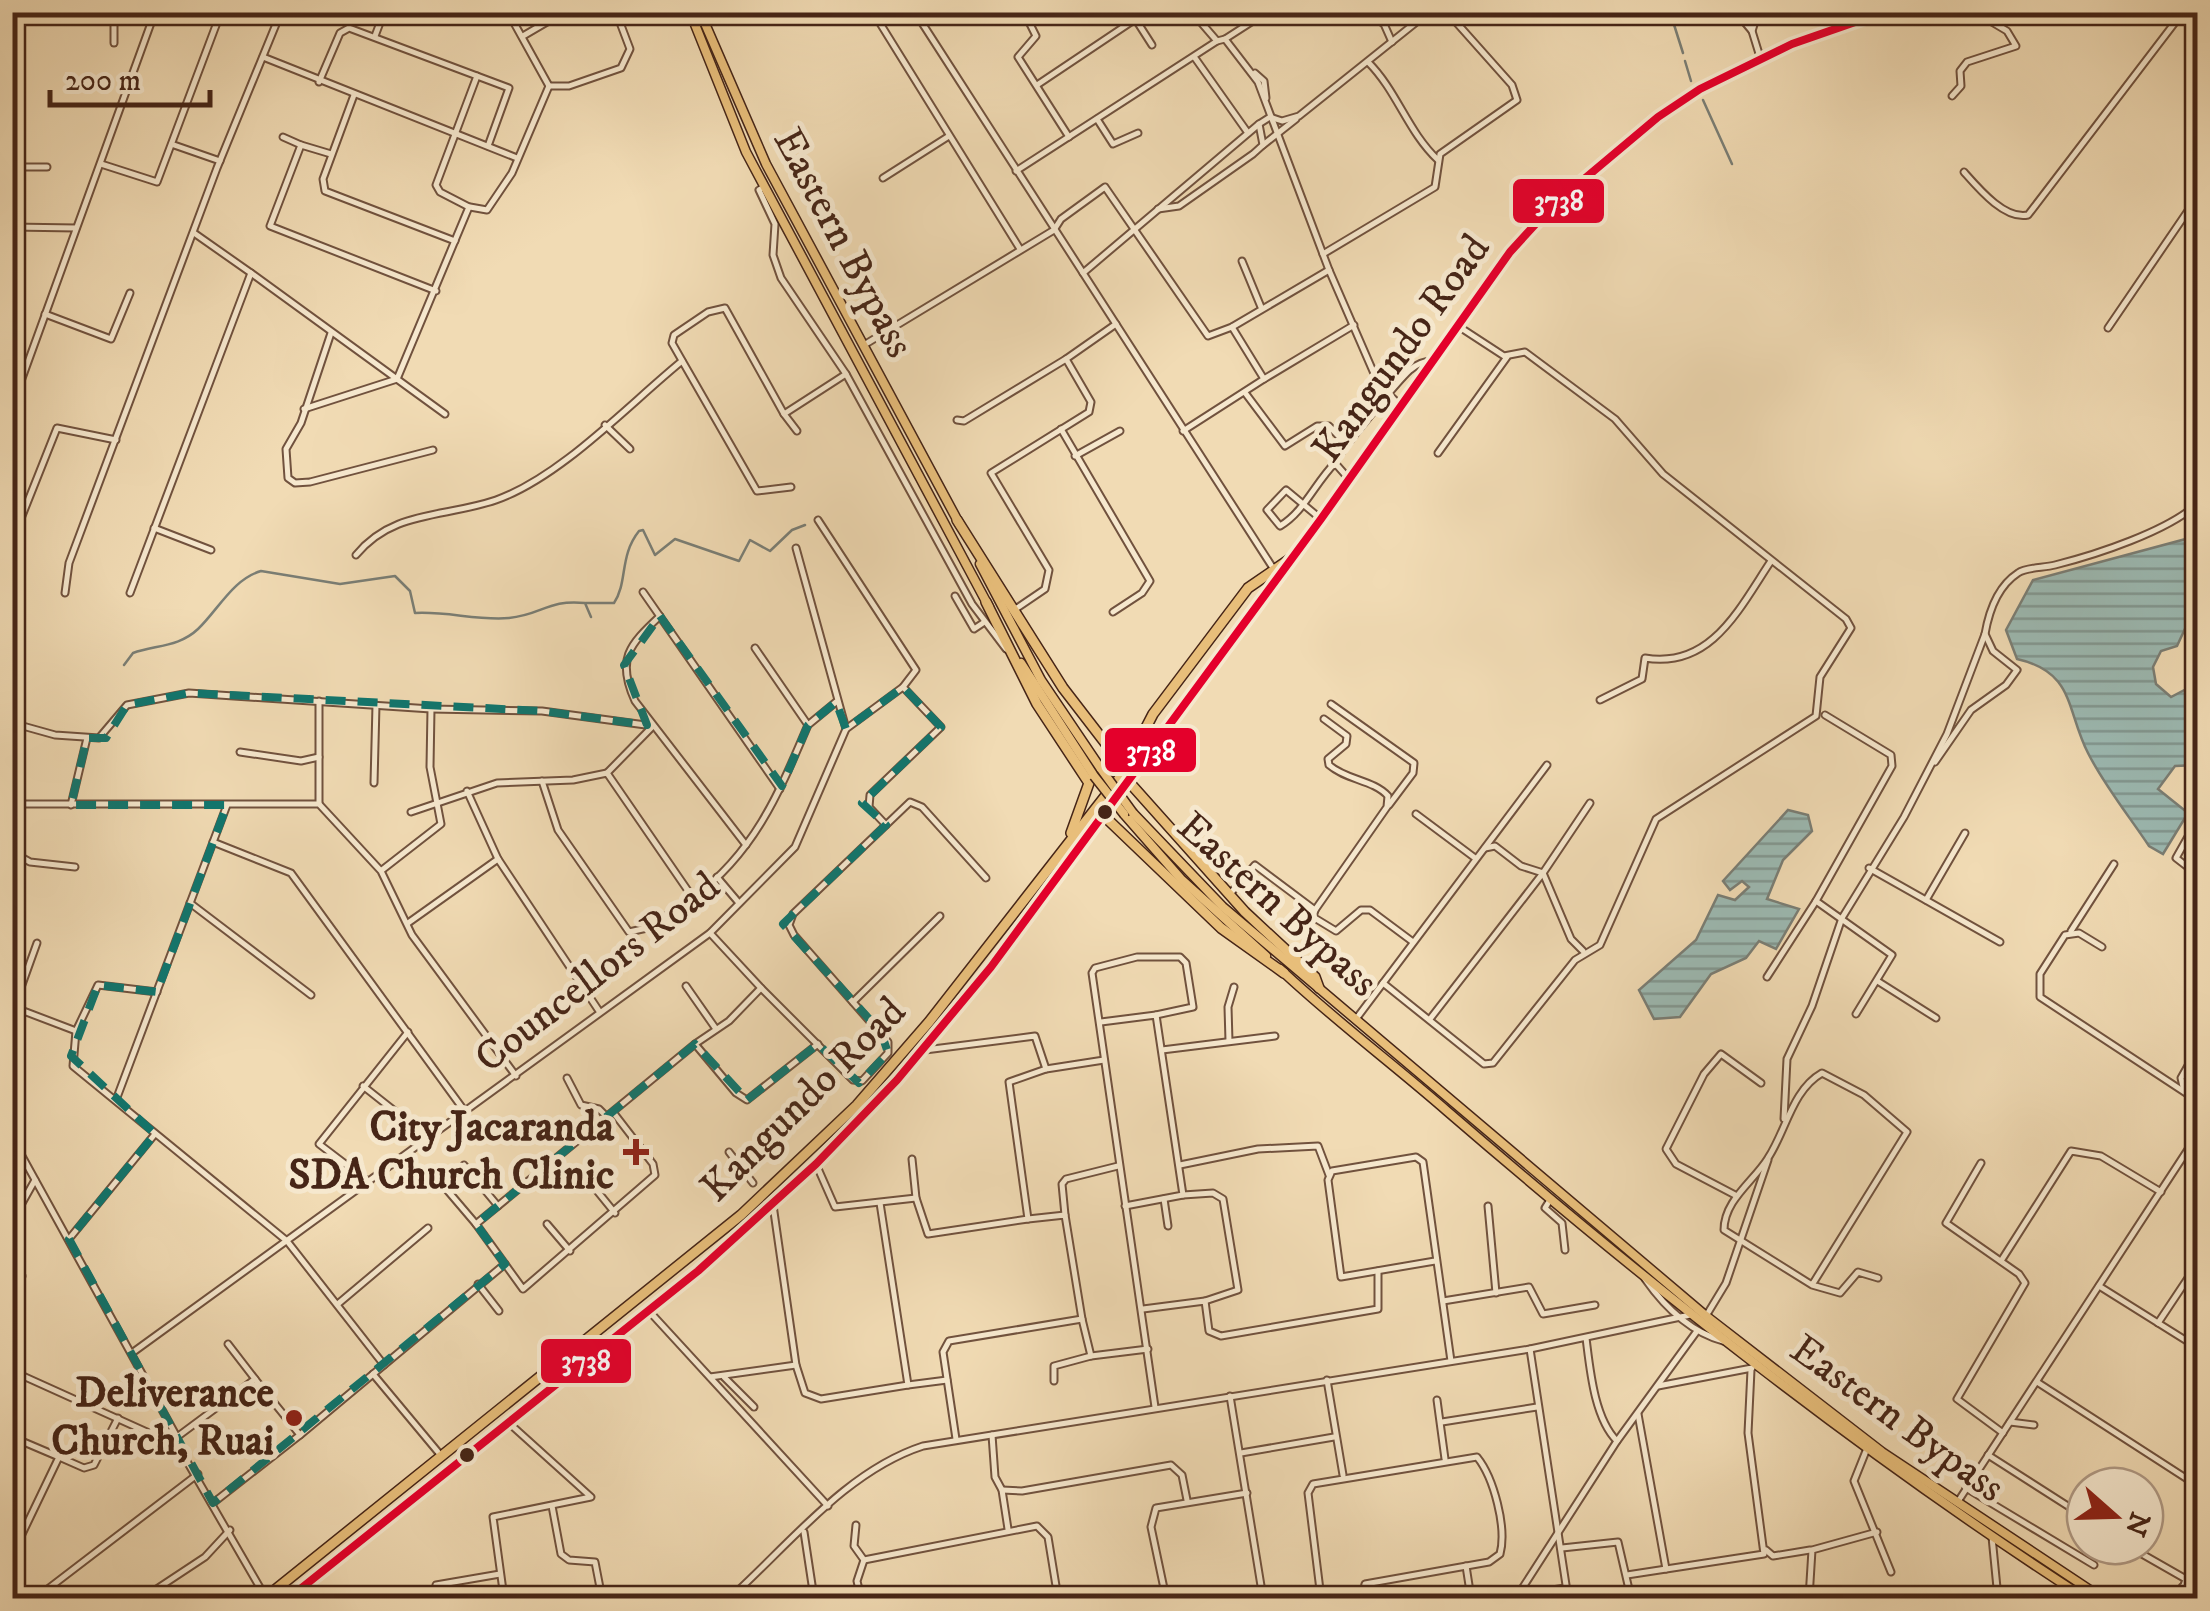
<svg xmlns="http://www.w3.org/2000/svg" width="2210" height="1611" viewBox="0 0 2210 1611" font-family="'IM FELL DW Pica',serif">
<defs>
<pattern id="water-rules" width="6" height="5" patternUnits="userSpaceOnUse" patternTransform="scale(2.5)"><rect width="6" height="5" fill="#9cbab3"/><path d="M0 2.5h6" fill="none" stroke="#819791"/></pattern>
</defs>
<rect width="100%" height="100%" fill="#f1dbb4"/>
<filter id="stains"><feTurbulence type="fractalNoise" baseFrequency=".002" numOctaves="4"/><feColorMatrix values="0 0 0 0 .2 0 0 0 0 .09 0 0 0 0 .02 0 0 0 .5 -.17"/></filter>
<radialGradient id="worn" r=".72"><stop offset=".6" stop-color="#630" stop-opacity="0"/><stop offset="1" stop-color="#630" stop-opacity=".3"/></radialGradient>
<g fill="url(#water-rules)" stroke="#7a7e75" stroke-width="2.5">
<path d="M2197,536V618L2189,620L2177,646L2161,651L2153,667L2156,684L2171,697L2192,686L2197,688V765L2175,766L2158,789L2188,813L2163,854L2149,846C2129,816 2104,785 2088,753C2066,710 2075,672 2017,659L2006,630L2033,580Z"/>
<path d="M1788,810L1808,815L1812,831L1783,860L1767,899L1799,909L1776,949L1759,941L1746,958L1711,974L1680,1017L1654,1019L1639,990L1696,940L1718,895L1735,900L1749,887L1742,881L1730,890L1723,881Z"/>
</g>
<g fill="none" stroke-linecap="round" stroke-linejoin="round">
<g stroke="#7a7e75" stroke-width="2.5">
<path d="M1670,12L1683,53"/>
<path d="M1685,61L1691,81"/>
<path d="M1703,100L1732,164"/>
<path d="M586,603H614C628,582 619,556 639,531L643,530L655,555L675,539L739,561L750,540L770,551L792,530L805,525"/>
<path d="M124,665L133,653C156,645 179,647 198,629C218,610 233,579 261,571L340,584L395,576L410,591L415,613C447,611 478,621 509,618C542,615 548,599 585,603L591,617"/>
</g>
<defs>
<g id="minor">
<path d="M114,12V43"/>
<path d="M508,12L549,86"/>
<path d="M873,12L1020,249"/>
<path d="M915,12L1273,568"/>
<path d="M1024,12L1036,36L1018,57L1069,137"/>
<path d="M1192,12L1217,41L1225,39L1258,82L1329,270"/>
<path d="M1736,12L1752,31"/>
<path d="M1758,12L1752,31L1760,57"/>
<path d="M1358,16L1369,13L1384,24L1392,42"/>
<path d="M1136,20L1152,45"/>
<path d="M375,36L384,12"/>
<path d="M523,36L564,12"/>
<path d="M1225,39L1267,12"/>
<path d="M263,57L517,158"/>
<path d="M1195,58L1248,133"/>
<path d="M1368,62C1397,91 1408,132 1438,160"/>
<path d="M1255,73L1264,81L1266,98"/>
<path d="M477,76L509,88L488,146"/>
<path d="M1037,85L1146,12"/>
<path d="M549,86H569L621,68L630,49L616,12"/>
<path d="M354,95L323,179L325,191L455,241"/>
<path d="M1952,96L1961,86L1960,71L1967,62L2016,46L2007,31L1975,12"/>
<path d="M1097,119L1113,144L1138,133"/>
<path d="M283,137L301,145"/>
<path d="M174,145L220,161"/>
<path d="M1263,145L1296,119"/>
<path d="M331,154L301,145L270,226L436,291"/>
<path d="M101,164L157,182L221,12"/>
<path d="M12,167H47"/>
<path d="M1016,171L1217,41"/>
<path d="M1964,172C1979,189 2005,220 2028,215L2183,12"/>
<path d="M883,178L949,136"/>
<path d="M764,187L759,190L775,224L773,255L781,278L846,374L972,604L1006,649"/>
<path d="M470,207L487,210L512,173L549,86"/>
<path d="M1158,209L1179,206L1253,154L1263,145L1259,124"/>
<path d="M12,227L76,228"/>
<path d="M1323,254L1435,187L1440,154L1517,100L1512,85L1447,12"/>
<path d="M1242,261L1261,307"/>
<path d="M251,273L445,414"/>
<path d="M1083,273L1259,124L1270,117L1282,121L1299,116L1429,12"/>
<path d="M45,314L111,339L130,293"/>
<path d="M1232,327L1264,379L1354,325"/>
<path d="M2108,328L2198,196"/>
<path d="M331,333L301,423L286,449L288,478L295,483L310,482L433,450"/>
<path d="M864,345L1054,230L1061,219L1105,187L1208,336L1232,327L1329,270L1379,385L1401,406"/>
<path d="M1246,394L1285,446L1317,426H1329L1346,444"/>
<path d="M12,406L155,12"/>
<path d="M304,409L397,379L469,207L440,192L436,185L477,76L349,28L340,33L319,82"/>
<path d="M784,414L797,431"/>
<path d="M957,420L964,421L1066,359"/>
<path d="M605,425L630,449"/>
<path d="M1061,429L1150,581L1142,593L1113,612"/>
<path d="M1183,431L1264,379"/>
<path d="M1438,453L1507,357"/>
<path d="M1075,456L1120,431"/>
<path d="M1349,479L1335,463C1337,454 1399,380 1410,370C1417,364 1423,361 1432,361"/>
<path d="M791,487L757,491L684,364L672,343L674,335L708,312L725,308L784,414L846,374"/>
<path d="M1321,519L1286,490L1267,510L1280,526C1304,512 1315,483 1335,463"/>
<path d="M154,528L211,550"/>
<path d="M14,536L57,428L116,440"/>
<path d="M796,548L846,729"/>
<path d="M356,555C393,510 443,518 496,500C561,477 628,405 682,361"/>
<path d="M643,592L780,789"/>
<path d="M65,593L69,563L217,168L281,12"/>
<path d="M130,593L251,273L194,233"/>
<path d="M955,596L974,629L983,623"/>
<path d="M1014,610L1045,589L1049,570L991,473L1089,412L1091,402L1066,359L1116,324"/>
<path d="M660,616C629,645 616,659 635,701L746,845"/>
<path d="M1600,700L1642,679L1645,658C1711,669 1739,609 1771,561"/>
<path d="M1331,704L1414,763L1413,773L1389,805"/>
<path d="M12,723L55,735L99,738L127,705L189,693L431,709L542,711L653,726"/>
<path d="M808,725L836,702"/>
<path d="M240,752L301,761L319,757"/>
<path d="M1935,762L1971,710L2006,685L2017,670L1993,651L1985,634C1989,611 1998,586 2018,573C2026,567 2044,568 2055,565C2095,555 2169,531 2198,503"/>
<path d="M607,773L653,726"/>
<path d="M542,781L558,830L629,932L647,928L693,898"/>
<path d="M374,783L376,705"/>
<path d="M467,791L498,859L599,1011"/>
<path d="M319,803V701"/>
<path d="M12,804H319L381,871L412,935L516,1076"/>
<path d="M71,805L87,738"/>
<path d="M411,812L497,783L573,780L607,773L693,898C755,852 779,793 808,725L755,648"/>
<path d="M1416,814L1475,858"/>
<path d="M2198,819L2176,858L2198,875"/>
<path d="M886,825L869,807L870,795L941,727L903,687"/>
<path d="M213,842L291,873L466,1113"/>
<path d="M1485,848L1495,846L1521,866L1543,873L1571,939L1583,951"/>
<path d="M12,852L30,862L75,867"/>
<path d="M1869,868L2000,942"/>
<path d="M382,870L441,824L430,767L431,709"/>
<path d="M717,877L739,903"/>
<path d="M1229,895L1255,865L1315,910L1387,807L1388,796C1374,780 1346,780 1329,765L1328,759L1346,744L1347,736L1324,719"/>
<path d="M1926,900L1965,833"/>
<path d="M1816,901L1892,766L1891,755L1825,715"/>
<path d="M190,903L311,995"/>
<path d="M1315,910L1313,917L1336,931L1361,910H1370L1413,942"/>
<path d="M408,923L498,859"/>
<path d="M2071,931L2114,864"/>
<path d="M2102,947L2079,933L2065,935L2040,974V997L2198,1101"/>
<path d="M1767,977L1816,901L1892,955L1856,1014"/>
<path d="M1879,982L1936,1018"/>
<path d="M1383,983L1484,1064L1493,1063L1575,960L1600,945L1656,819L1816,716L1820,677L1851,628L1846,619L1663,474L1615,419L1525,352L1504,356L1458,326"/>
<path d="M686,986L716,1029"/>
<path d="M761,988L853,1080L862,1081L888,1053V1042L794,935L789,925L793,914L910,802L922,807L986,878"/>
<path d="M157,992L98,985L76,1031L73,1066L287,1241L384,1365"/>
<path d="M853,1002L940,916"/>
<path d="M13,1007L76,1031"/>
<path d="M14,1007L37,943"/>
<path d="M1356,1019L1547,765"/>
<path d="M1430,1019L1543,873L1590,803"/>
<path d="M1101,1022L1156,1015L1183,1195L1125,1206"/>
<path d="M1229,1041L1228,1007L1234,987"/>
<path d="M695,1044L736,1093L747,1100L818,1044"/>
<path d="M925,1050L1035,1036L1046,1069"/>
<path d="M1162,1050L1275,1036"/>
<path d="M567,1078L581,1105L599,1109L607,1117"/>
<path d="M363,1086L401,1116"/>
<path d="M2184,1091L2181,1078L2198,1048"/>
<path d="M116,1100L227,805"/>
<path d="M613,1112L653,1164L655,1175L523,1289L476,1224L695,1044L729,1021L761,988L710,933"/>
<path d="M1784,1119L1787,1059L1812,1006L1842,918L1904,817L1947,734L1985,634"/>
<path d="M12,1138L177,1437L178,1446L266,1598"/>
<path d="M729,1152L753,1183"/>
<path d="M912,1159L916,1198L928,1234L1028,1219L1009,1082L1046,1069L1104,1060"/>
<path d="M1981,1163L1946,1223L2019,1274L2025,1283L1957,1399L2003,1433"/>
<path d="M816,1164L835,1207L916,1198"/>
<path d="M464,1165L498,1206"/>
<path d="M1180,1165L1258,1149L1318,1146L1329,1175"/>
<path d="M436,1177L476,1224"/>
<path d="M589,1181L615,1213"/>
<path d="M369,1182L319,1144L408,1032"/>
<path d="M1183,1195L1213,1193L1223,1199L1238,1290L1205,1301"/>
<path d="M1737,1196L1676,1164L1666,1149L1704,1074L1721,1054L1761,1083"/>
<path d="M1164,1199L1168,1226"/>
<path d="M1550,1200L1545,1208L1562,1223L1565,1250"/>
<path d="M773,1205L796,1365L805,1393L821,1399L908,1385L880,1203"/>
<path d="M1488,1206L1496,1293"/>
<path d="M1065,1215L1062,1184L1066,1179L1118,1166"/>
<path d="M12,1221L35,1180"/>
<path d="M547,1224L570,1251"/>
<path d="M69,1239L155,1134"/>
<path d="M1435,1261L1341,1277L1328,1180L1332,1171L1416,1157L1423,1162L1451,1361"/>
<path d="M2001,1261L2071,1151L2101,1156L2161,1192"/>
<path d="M12,1264L22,1276L12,1307"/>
<path d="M1645,1279C1664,1306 1690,1332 1723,1341"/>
<path d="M478,1284L499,1311"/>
<path d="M1812,1285L1907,1132L1864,1095L1822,1073C1792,1090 1786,1131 1768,1158C1754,1181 1724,1200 1724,1230L1812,1285L1840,1293L1858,1272L1878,1278"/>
<path d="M2099,1286L2198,1348"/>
<path d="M1443,1301L1529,1287L1543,1314L1595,1305"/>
<path d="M339,1303L428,1228"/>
<path d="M1143,1309L1205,1301L1209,1331L1221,1336L1378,1309V1271"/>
<path d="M649,1311L828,1506"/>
<path d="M1706,1316L1726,1283L1768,1160"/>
<path d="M1082,1319L1091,1356L1148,1349"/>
<path d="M2158,1323L2198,1263"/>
<path d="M1586,1338C1590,1369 1594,1418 1617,1441"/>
<path d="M228,1344L255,1379"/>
<path d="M1530,1349L1568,1598"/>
<path d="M132,1353L710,933L795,847L846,729L903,687L916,670L818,520"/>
<path d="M12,1371L178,1446"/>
<path d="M373,1374L438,1452"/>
<path d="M710,1377L796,1365"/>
<path d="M724,1377L754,1407"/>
<path d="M1327,1380L1343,1475"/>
<path d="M1054,1381V1366L1091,1356"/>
<path d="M2037,1382L2198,1486"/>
<path d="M908,1385L947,1380"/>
<path d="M1658,1386L1752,1368"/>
<path d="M1230,1396L1263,1598"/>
<path d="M1437,1400L1445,1459"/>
<path d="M1155,1407L1092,973L1095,968L1137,957H1180L1186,963L1193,1007L1156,1015"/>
<path d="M1638,1414L1666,1569"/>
<path d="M1442,1422L1537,1407"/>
<path d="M2010,1422L2034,1425"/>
<path d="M992,1435L995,1477L1002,1490L1008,1529"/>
<path d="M12,1437L59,1457L12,1555"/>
<path d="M177,1437L255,1379L300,1435L505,1264"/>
<path d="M956,1439L943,1352L949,1341L1082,1319L1065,1215L1028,1219"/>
<path d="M1866,1451L1854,1481L1891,1572"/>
<path d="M1241,1453L1334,1437"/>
<path d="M1988,1455L2085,1517"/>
<path d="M59,1457L84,1468L94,1465L118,1418"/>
<path d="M1966,1488L2094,1565"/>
<path d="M1002,1490L1022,1491L1171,1465L1182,1475L1187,1500"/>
<path d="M213,1503L300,1435"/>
<path d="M1957,1503L2198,1134"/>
<path d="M552,1506L561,1554L569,1560L595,1562L602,1598"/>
<path d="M856,1525L854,1546L864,1560L857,1581L861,1598"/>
<path d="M804,1532L814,1598"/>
<path d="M1992,1537L1998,1598"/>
<path d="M2128,1546L2184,1578"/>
<path d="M1562,1548L1618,1542L1631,1598"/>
<path d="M1766,1550L1773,1556L1810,1550"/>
<path d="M864,1560L1037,1526L1048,1537L1058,1598"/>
<path d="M1466,1566L1471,1598"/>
<path d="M1627,1575L1764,1554L1748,1433L1751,1370"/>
<path d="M436,1585L500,1574"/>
<path d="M2182,1587L2198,1595"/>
<path d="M36,1598L198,1474"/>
<path d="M143,1598L205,1557L230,1530"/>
<path d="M504,1598L493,1517L591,1497L509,1423"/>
<path d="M581,1598L602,1594"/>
<path d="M730,1598C789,1545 846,1471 923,1446L1530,1349L1690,1315"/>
<path d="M1166,1598L1151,1527L1156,1508L1247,1493"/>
<path d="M1251,1598L1263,1597"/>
<path d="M1321,1598L1308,1493L1313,1484L1477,1457C1494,1478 1507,1528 1500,1554L1489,1562L1365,1584L1362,1598"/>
<path d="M1499,1598L1565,1588"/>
<path d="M1516,1598L1617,1441L1697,1331"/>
<path d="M1809,1598L1812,1550L1877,1532"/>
<path d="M2041,1598L2068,1588"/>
<path d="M2179,1598L2198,1549"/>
</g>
<g id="major">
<path d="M690,12L746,152L989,607"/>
<path d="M700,12L766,164L960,525"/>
<path d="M980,564L1041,680L1101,769"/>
<path d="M1021,663L1094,776"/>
<path d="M1133,813L1223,907L1706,1316L1882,1452L2102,1598"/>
<path d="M1124,814L1181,879L1266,956"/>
<path d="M1280,969C1333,1019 1392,1063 1447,1111C1651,1287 1859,1452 2085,1598"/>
</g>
<g id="highway">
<path d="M957,520L1063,688L1110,749L1138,744"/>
<path d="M986,602L1037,704L1089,783L1071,833"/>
<path d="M1129,782L1245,912L1315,977L1319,988"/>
<path d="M1103,815L1221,928L1284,973"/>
<path d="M265,1598L741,1215L857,1105L929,1022L1121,776L1153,714L1248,588L1290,559"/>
<path d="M289,1598L698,1271L816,1164L897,1080L991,967L1321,519L1510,252L1552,206L1658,117L1700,89L1792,44L1885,12"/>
</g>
</defs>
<use href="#minor" stroke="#71523e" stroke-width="9"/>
<use href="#major" stroke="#462517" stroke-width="11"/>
<use href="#highway" stroke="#462517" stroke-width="12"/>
<use href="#minor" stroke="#f6e8ce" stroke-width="5"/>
<use href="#major" stroke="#e8be7a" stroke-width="8"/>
<use href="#highway" stroke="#e8be7a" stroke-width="9"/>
<defs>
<g id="major-bridge">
<path d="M1101,769L1133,813"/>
<path d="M1094,776L1124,814"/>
</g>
</defs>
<use href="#major-bridge" stroke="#462517" stroke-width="11" stroke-linecap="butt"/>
<use href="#major-bridge" stroke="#e8be7a" stroke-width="8"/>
<defs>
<path id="bus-1" d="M289,1598L698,1271L816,1164L897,1080L991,967L1321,519L1510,252L1552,206L1658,117L1700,89L1792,44L1884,12"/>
</defs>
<use href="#bus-1" stroke="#f6e8ce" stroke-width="15"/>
<use href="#bus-1" stroke="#e4002b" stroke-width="8"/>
</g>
<path fill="none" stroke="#0f766e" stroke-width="8" stroke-dasharray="20 12" stroke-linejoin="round" d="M660,616L782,786L808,725L836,702L846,729L903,687L941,727L862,803L886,825L783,924L881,1032L888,1053L859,1083L818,1044L747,1100L695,1044L476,1224L505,1264L213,1503L69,1239L155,1134L71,1056L98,985L157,992L227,805H71L87,738H106L127,705L189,693L542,711L647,725L624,665Z"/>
<g fill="#462517" stroke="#f6e8ce" stroke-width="4">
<circle cx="1105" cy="812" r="9"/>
<circle cx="467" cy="1455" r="9"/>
</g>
<g fill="#8f2418" stroke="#f6e8ce" stroke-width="4">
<path d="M631 1137h10v10h10v10h-10v10h-10v-10h-10v-10h10z"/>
<circle cx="294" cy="1418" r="10"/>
</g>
<g text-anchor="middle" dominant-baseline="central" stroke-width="10" stroke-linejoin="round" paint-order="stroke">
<g font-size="42" fill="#462517" stroke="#f6e8ce">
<text transform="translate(843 243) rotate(62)">Eastern Bypass</text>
<text transform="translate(1402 349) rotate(-54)">Kangundo Road</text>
<text transform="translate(1277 905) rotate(42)">Eastern Bypass</text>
<text transform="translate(598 973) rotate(-38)">Councellors Road</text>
<text transform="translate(804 1100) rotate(-45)">Kangundo Road</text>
<text transform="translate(1897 1419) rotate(36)">Eastern Bypass</text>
</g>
<g font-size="42" font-weight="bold" fill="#462517" stroke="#f6e8ce" text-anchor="end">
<text x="614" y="1128">City Jacaranda<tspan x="614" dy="48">SDA Church Clinic</tspan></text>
<text x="274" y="1394">Deliverance<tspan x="274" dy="48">Church, Ruai</tspan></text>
</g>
</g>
<g stroke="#f6e8ce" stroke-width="4">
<rect x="1511" y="177" width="95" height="48" rx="10" fill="#e4002b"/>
<rect x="1103" y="726" width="95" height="48" rx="10" fill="#e4002b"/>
<rect x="539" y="1337" width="94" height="48" rx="10" fill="#e4002b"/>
</g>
<g font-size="28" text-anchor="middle" font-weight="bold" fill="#fff">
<text x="1559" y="210">3738</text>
<text x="1151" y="760">3738</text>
<text x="586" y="1370">3738</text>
</g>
<rect width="2210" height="1611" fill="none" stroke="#f1dbb4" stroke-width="50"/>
<rect x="15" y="15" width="2180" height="1581" fill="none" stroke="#462517" stroke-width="5"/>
<rect x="25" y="25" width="2160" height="1561" fill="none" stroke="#462517" stroke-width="2.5"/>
<g transform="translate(2115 1516) rotate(110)"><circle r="48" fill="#f6e8ce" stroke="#b09a85" stroke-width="2.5"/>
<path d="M0-8L18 38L0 25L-18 38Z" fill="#8f2418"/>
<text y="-15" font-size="28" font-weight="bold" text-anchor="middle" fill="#462517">N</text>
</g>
<path d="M50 90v15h160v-15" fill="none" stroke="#462517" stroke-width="5"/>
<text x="65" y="90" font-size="30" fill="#462517" stroke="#f6e8ce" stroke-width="8" paint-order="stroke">200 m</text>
<rect width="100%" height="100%" filter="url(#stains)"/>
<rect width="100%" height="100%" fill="url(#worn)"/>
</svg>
